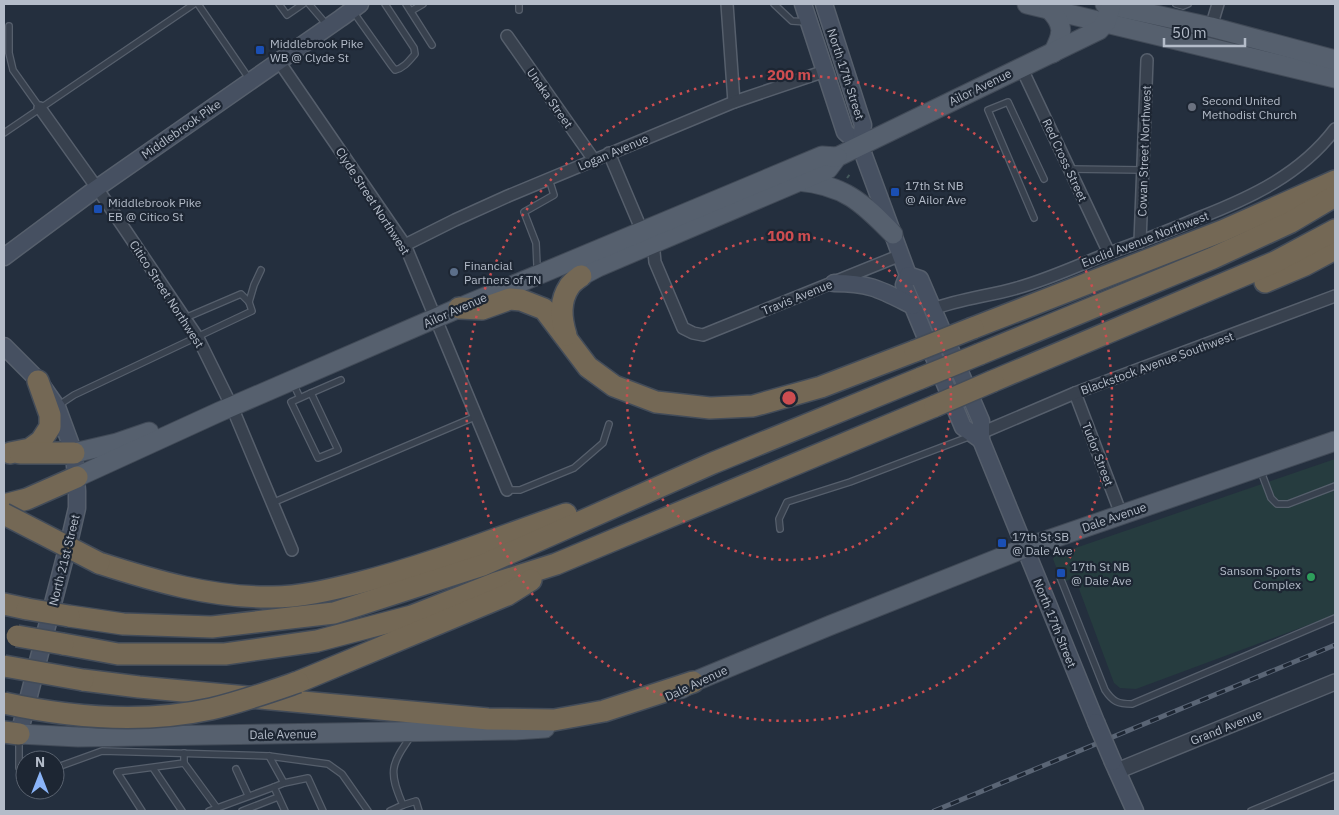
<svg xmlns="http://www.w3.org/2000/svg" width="1339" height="815" viewBox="0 0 1339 815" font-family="'IBM Plex Sans',sans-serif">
<rect width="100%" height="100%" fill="#242f3e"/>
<path fill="#263c3f" d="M1335,459V615L1136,689L1120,688L1114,683L1075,578L1062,582L1053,559L1055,555Z"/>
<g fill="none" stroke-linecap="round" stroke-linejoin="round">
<defs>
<g id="service">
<path d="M198,4L250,80"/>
<path d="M279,4L287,15L303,4"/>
<path d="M309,4L327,25"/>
<path d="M406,4L432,45"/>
<path d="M774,4L792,21L807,22"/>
<path d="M1176,4L1183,6L1188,4"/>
<path d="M352,10L391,65L395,70C404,68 409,61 415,54L414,48L385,4"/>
<path d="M519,10V4"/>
<path d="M411,11L423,4"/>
<path d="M9,26V53L13,70L40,108"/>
<path d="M4,133L194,4"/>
<path d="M1069,169L1143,170"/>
<path d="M1034,218L988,110L1008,102L1044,179"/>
<path d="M539,270L537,265L536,243L524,212L554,195L549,179"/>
<path d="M249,302L254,285L261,270"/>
<path d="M293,383L300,398L311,393L338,450L318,458L291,402L300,398"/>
<path d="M311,393L341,380"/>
<path d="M59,405L74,395L252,311L249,302L241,294L185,318"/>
<path d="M1260,469L1271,498L1277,504H1288L1335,486"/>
<path d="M507,490H520L574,468L603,443L609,424"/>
<path d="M272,503L477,416"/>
<path d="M780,529L779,519L787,502L850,482L971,436"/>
<path d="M1060,577L1105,690C1113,702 1118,704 1132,704L1335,618"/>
<path d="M19,738V768L25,774"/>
<path d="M269,756L284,783L274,787L285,811"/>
<path d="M184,763L217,808"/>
<path d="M55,768L102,751L269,756L328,764L342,774L368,811"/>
<path d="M153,768L182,811"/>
<path d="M236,769L248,795"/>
<path d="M284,783L308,778L323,811"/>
<path d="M403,805L416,801L419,811"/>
<path d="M142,811L117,772L184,763V753"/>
<path d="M209,811L274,787"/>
<path d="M242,811L278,797"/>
<path d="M390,811L403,805C388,771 391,765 411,736"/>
<path d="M1251,811L1335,776"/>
</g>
<g id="minor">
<path d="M727,4L734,102"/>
<path d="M1211,27L1218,4"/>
<path d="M507,36L594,160"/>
<path d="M278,60L405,245L507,490"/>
<path d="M1021,67L1109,253"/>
<path d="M40,108L97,188L198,338L232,407L292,550"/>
<path d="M609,153L642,231"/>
<path d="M653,242L655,262L683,328L693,333L703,335L901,255"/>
<path d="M1140,242L1147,60"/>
<path d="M405,245L455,220L508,196L734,102L825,71"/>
<path d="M933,309C960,299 989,296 1017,288C1049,279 1079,265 1109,253C1140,242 1171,230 1201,217C1252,197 1301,174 1335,129"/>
<path d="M1075,393L1121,514"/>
<path d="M981,433L1075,393L1335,296"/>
</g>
<path id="tertiary" d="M1117,771L1335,682"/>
<g id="secondary">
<path d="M803,4L845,132L860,145"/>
<path d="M824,4L863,125L860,145L908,275L904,285L963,427L981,440"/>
<path d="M4,257L97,188L341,18L360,4"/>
<path d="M908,275L920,279L981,421V440L1096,722"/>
<path d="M834,283C871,283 881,290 913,306"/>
<path d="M4,346L38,380L57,407L74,453L77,491V508L71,534L19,734"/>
<path d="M1113,762L1135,811"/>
</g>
<g id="primary">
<path d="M1027,4L1335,78"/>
<path d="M1105,4L1211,27L1335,60"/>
<path d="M1049,9C1065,25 1063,34 1053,53"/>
<path d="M798,181C844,185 862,202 893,234"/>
<path d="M581,276L598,267L828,169L837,157L1099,30L1106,22L1111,5"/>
<path d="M74,453L117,443L149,432"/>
<path d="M77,477L219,412L459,308L822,156L837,157"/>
<path d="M681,689L693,682L831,625L1025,548L1335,441"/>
<path d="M19,734L78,737L515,730L545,728"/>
</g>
<g id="motorway">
<path d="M1265,282L1305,265L1335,249"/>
<path d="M459,308L482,309L510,299L521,300L544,309L588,367L614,386L656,402L710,408L753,406L821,387L915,351"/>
<path d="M973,328L1222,231L1335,181"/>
<path d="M566,335C561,319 559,302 569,287C572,282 577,279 581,276"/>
<path d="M980,354L1213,258L1291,222L1335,196"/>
<path d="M993,381L1275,262L1335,230"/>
<path d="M10,453L30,449L41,441L50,427V415L38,381"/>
<path d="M20,453H74"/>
<path d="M4,505L27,499L77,477"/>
<path d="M99,563C155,581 212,598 272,597C301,597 330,590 358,583C429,565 497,538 566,514"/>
<path d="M4,604L27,609"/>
<path d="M69,616L123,624L212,627L334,613L483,565L713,463L921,378"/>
<path d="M63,644L118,654H225L317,641L412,616L496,583L556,564L935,406"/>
<path d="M83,680L139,687L488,719L554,720L604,711L693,682"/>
<path d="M298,682L507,595L531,580"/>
<path d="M4,732L19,734"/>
</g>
</defs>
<use href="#service" stroke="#565f6c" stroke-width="8"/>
<use href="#minor" stroke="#565f6c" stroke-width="14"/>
<use href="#tertiary" stroke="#565f6c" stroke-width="18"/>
<use href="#secondary" stroke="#565f6c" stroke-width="19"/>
<use href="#primary" stroke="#414a57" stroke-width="21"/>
<use href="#motorway" stroke="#434c59" stroke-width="24"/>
<path stroke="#44595c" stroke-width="2" stroke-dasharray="4 4" stroke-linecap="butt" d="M847,178L850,174"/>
<use href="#service" stroke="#38414e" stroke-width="5.5"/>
<use href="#minor" stroke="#38414e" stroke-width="11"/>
<use href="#tertiary" stroke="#38414e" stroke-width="15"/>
<use href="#secondary" stroke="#465061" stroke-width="16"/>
<use href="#primary" stroke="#56606e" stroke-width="19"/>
<use href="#motorway" stroke="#746855" stroke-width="21"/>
<defs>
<path id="rail" d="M934,811L1335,645"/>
</defs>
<use href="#rail" stroke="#5a6575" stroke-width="5"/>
<use href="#rail" stroke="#1d2633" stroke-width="3" stroke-dasharray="9" stroke-linecap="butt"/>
<defs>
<path id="secondary-bridge" d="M1096,722L1113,762"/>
<g id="motorway-bridge">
<path d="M915,351L973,328"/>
<path d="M921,378L980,354"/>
<path d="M935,406L993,381"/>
<path d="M4,514L99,563"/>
<path d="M27,609L69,616"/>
<path d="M17,636L63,644"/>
<path d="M4,666L83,680"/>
<path d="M4,703C72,718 142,724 211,709C241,702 269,692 298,682"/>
</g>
</defs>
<use href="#secondary-bridge" stroke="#565f6c" stroke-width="19" stroke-linecap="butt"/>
<use href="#motorway-bridge" stroke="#434c59" stroke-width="24" stroke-linecap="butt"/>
<use href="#secondary-bridge" stroke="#465061" stroke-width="16"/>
<use href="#motorway-bridge" stroke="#746855" stroke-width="21"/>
</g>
<g fill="none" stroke="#ce4d50" stroke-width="2.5" stroke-dasharray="2.5 5">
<circle cx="789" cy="398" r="162"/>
<circle cx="789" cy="398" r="323"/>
</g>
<g fill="#1a4fb4" stroke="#1d2633" stroke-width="2">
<rect x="255" y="45" width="10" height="10" rx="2.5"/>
<rect x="890" y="187" width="10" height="10" rx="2.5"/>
<rect x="93" y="204" width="10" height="10" rx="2.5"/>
<rect x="997" y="538" width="10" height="10" rx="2.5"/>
<rect x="1056" y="568" width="10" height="10" rx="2.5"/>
</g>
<circle fill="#6b7280" stroke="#1d2633" stroke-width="2" cx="1192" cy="107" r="5"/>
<circle fill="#5c6f8a" stroke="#1d2633" stroke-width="2" cx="454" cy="272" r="5"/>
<circle fill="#2e9e5b" stroke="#1d2633" stroke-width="2" cx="1311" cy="577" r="5"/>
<g text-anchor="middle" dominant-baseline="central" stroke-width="4.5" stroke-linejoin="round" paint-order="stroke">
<g font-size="12" fill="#b4bcc9" stroke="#1d2633" text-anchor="start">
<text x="270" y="43">Middlebrook Pike<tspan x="270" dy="14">WB @ Clyde St</tspan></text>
<text x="1202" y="100">Second United<tspan x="1202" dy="14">Methodist Church</tspan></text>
<text x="905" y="185">17th St NB<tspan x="905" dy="14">@ Ailor Ave</tspan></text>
<text x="108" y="202">Middlebrook Pike<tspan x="108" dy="14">EB @ Citico St</tspan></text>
<text x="464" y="265">Financial<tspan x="464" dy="14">Partners of TN</tspan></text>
<text x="1012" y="536">17th St SB<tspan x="1012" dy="14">@ Dale Ave</tspan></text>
<text x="1071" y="566">17th St NB<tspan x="1071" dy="14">@ Dale Ave</tspan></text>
<text x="1301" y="570" text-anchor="end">Sansom Sports<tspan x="1301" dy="14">Complex</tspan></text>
</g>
<g font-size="12" fill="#b4bcc9" stroke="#1d2633">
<text transform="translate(846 74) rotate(72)">North 17th Street</text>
<text transform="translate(980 87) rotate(-26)">Ailor Avenue</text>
<text transform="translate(550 98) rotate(55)">Unaka Street</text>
<text transform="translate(181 129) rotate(-35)">Middlebrook Pike</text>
<text transform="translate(1144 151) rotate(-88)">Cowan Street Northwest</text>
<text transform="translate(613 152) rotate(-23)">Logan Avenue</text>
<text transform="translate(1065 160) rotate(65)">Red Cross Street</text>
<text transform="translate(373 201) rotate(57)">Clyde Street Northwest</text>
<text transform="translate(1145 239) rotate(-21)">Euclid Avenue Northwest</text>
<text transform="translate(167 294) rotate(57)">Citico Street Northwest</text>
<text transform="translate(797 297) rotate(-22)">Travis Avenue</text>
<text transform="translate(455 310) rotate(-24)">Ailor Avenue</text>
<text transform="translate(1157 363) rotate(-20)">Blackstock Avenue Southwest</text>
<text transform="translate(1098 454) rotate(69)">Tudor Street</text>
<text transform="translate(1114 517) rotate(-19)">Dale Avenue</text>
<text transform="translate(64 560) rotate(-76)">North 21st Street</text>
<text transform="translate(1055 623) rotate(68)">North 17th Street</text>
<text transform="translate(696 683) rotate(-25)">Dale Avenue</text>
<text transform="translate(1226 727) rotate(-22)">Grand Avenue</text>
<text transform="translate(283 734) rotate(-1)">Dale Avenue</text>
</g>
</g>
<circle cx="789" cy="398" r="8" fill="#ce4d50" stroke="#1d2633" stroke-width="2.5"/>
<g font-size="15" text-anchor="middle" font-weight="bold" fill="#ce4d50" stroke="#1d2633" stroke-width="4.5" stroke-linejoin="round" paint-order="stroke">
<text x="789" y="80">200 m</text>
<text x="789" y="241">100 m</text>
</g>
<rect width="1339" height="815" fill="none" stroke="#b4bcc9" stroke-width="10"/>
<g transform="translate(40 775)"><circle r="24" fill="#1d2633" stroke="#59626f"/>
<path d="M0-4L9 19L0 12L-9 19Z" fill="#8ab4f8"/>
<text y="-8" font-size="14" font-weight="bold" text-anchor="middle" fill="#b4bcc9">N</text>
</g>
<path d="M1164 38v8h81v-8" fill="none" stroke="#b4bcc9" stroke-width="2.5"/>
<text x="1172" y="38" font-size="15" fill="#b4bcc9" stroke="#1d2633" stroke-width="4" paint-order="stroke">50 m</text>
</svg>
